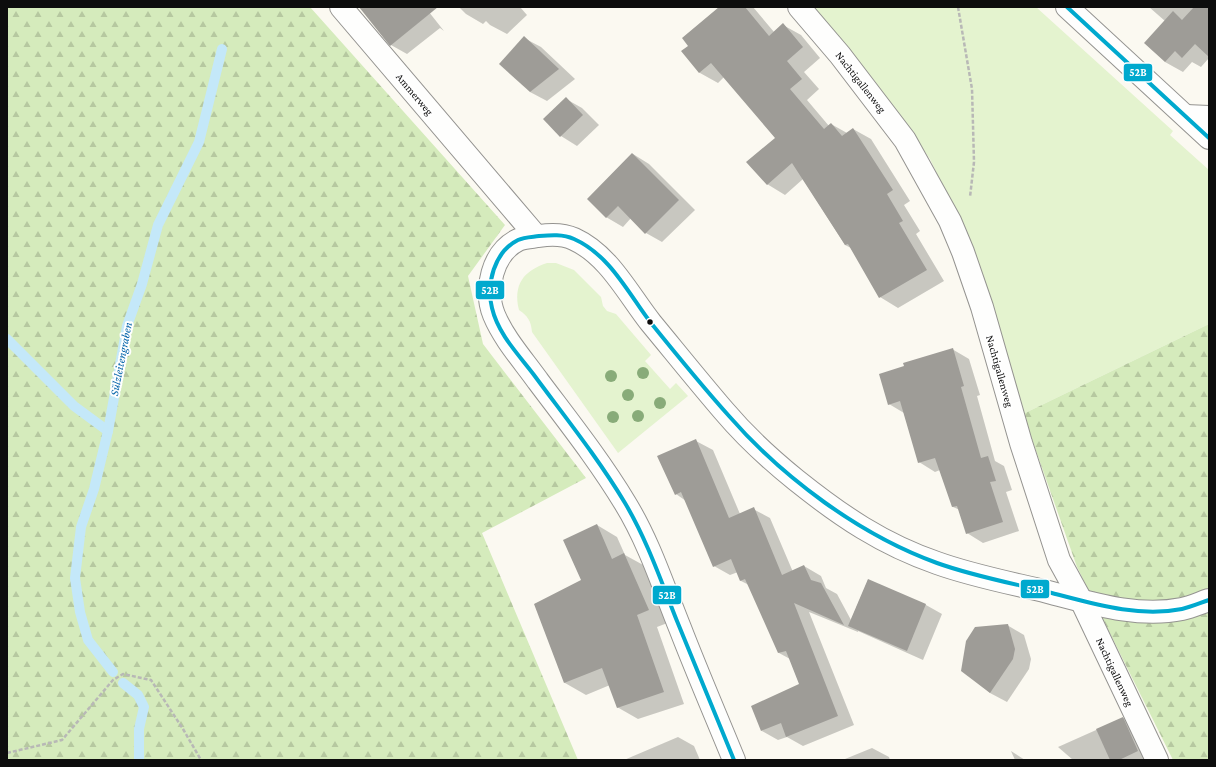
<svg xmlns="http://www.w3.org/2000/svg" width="1216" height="767" viewBox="0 0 1216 767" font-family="'Crimson Pro',serif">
<defs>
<pattern id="forest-firs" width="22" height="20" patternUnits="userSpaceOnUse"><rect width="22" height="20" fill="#d5ebbc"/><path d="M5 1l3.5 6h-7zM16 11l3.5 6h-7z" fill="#b6c8a0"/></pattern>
</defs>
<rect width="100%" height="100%" fill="#fbf9f1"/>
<g fill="#e4f3cf">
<path d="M812,7H1036L1173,131L1170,135L1209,170V324L1023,414L969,241L930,159L874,80Z"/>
<path d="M547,263H556L574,270L601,297L603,306L607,311L616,314L651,355L645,361L670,389L676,383L688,396L618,453L532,332C531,321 528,316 519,310C513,285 523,271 547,263Z"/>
</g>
<g fill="url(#forest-firs)">
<path d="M7,7H310L505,225L468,276L483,344L586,478L482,533L578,760H7Z"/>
<path d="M1209,324V760H1173L1077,567L1023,414Z"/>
</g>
<g fill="#0003">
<path d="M376,7H425L444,31L440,28L407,54L391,45Z"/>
<path d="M459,7H520L527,15L507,34L490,25L486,21L483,24L466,14Z"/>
<path d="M721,7H753L774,32L783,25L801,35L820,58L804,72L819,89L807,100L829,126L831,124L847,133L853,129L871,139L910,201L904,205L920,231L916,234L944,281L898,308L880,297L851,248L845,245L803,179L785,195L767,184L776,138L724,77L718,83L700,73L682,51L689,46Z"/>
<path d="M1149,7H1209V58L1201,67L1192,62L1183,72L1165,62V21Z"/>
<path d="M524,38L541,47L575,79L547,101L530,92Z"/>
<path d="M566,99L582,108L599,125L577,146L561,136Z"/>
<path d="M633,154L649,164L695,210L662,242L646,233L631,218L623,227L606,217Z"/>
<path d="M952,349L969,359L980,395L977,396L995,461L1004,466L1012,490L1006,492L1019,531L983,543L967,533L960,510L953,507L940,470L935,472L919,462L904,413L889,404Z"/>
<path d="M696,441L713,450L740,514L753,509L770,518L793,572L804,566L821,576L826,588L837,594L851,620L868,580L926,605L942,614L923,660L858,631V632L809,612L854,725L803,746L787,737L778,740L762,731L800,685L790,659L779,653L749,585L741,581L738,572L730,575L714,566L686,501L676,494Z"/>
<path d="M597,525L617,537L625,555L645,566L670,622L657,627L684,704L638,719L617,707L610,685L586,695L565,683L535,604L583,581Z"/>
<path d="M1007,625L1024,635L1031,659L1029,669L1007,702L990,693L963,670Z"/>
<path d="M1123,718L1138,727L1153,760H1073L1058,747Z"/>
<path d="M678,737L694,746L700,760H624Z"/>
<path d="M872,748L889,757L890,760H845V759Z"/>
<path d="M1011,751L1025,760H1015Z"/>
</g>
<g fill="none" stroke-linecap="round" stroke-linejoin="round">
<g stroke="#c4e8f9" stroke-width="10">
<path d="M7,339L74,406L108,431"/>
<path d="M113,672L88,640L80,612L75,578L81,527L94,489L108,431L127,326L142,284L158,225L199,142L222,49"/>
<path d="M123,683L138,695L144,707L139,729V760"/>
</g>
</g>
<g fill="#9e9c97">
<path d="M359,7H438L390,46Z"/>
<path d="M719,7H745L769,36L783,23L803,47L787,61L802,79L790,89L824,129L831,123L842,136L853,128L893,190L887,194L903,221L899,223L927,270L879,298L848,244L845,245L792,163L767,185L746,162L775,138L711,63L699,73L681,51L688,46L682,38Z"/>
<path d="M1194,7H1209V57L1195,44L1182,58L1175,51L1165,62L1144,43L1173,11L1182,20Z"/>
<path d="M524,36L559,69L530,92L499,64Z"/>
<path d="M566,97L583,115L560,137L543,119Z"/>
<path d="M632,153L679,200L645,234L618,206L606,218L587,199Z"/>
<path d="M953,348L964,386L961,387L981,458L988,456L996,481L990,482L1003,522L966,534L957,506L952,507L935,458L918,463L900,401L888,405L879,374L904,366L903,363Z"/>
<path d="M696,439L729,518L754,507L782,575L804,565L811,580L821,583L844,625L794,603L838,716L786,737L781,723L761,731L751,706L799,684L786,651L778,653L745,579L740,581L731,559L713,567L681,492L675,495L657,456Z"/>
<path d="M597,524L612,559L624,553L649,610L637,615L664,692L617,708L602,668L564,683L534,604L581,580L563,540Z"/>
<path d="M868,579L926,604L907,651L848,626Z"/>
<path d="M1008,624L1015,649L1013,659L990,693L961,671L966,641L975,627Z"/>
<path d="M1123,717L1138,751L1119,760H1110L1096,729Z"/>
</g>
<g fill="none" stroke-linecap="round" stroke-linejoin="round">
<defs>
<g id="minor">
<path d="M341,7L536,236"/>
<path d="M799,7L840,55L905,140L950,221L963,252L982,307L1021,443L1059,560L1081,600L1157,760"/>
<path d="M1186,116L1209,117"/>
</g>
<g id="tertiary">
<path d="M1067,7L1209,138"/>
<path d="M734,760C716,716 697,672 680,628C663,586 649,542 625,503C599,460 568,421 538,381C523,360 504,339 494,315C484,290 492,253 518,240C524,237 533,237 539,236C552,234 563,234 574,239C609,255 628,294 651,323C675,352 699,382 724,411C746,437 770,459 796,480C841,516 882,544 937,563C973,576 1011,583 1048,592C1091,603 1137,618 1182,609C1191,607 1200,603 1209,600"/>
</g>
</defs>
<use href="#minor" stroke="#949390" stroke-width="24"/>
<use href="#tertiary" stroke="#949390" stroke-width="24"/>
<g stroke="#b8b8b6" stroke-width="2.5" stroke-dasharray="4 2" stroke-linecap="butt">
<path d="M958,7L972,89L974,162L970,197"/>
<path d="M7,753L62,740L113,680L123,674L151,680L183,729L201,760"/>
</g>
<use href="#minor" stroke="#fefefd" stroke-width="22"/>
<use href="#tertiary" stroke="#fefefd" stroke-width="22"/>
<defs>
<g id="bus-1">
<path d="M1067,7L1209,138"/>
<path d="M734,760C715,714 696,667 677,621C661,581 647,540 625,503C598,458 565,417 534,375C519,355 498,334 492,308C486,284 494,252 518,240C524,237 532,237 539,236C551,235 563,234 574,239C610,255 628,293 651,323C676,354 702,386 729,416C783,478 860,535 937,563C973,576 1011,583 1048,592C1091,603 1137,618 1182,609C1191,607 1200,603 1209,600"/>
</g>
</defs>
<use href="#bus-1" stroke="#fff" stroke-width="7"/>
<use href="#bus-1" stroke="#00a9ce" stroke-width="4"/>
</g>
<g fill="#88ab79">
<circle cx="643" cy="373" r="6"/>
<circle cx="611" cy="376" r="6"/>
<circle cx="628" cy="395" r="6"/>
<circle cx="660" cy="403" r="6"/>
<circle cx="638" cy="416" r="6"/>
<circle cx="613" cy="417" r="6"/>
</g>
<circle fill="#0d0d0d" stroke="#fff" stroke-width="1.5" cx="650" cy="322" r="3.5"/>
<g text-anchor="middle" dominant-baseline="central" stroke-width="4" stroke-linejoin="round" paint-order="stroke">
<g font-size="11" fill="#0d0d0d" stroke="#fff">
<text transform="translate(861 82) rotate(52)">Nachtigallenweg</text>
<text transform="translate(415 94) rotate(50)">Ammerweg</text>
<text transform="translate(1000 371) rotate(74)">Nachtigallenweg</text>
<text transform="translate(1115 672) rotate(65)">Nachtigallenweg</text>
</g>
<g font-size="12" font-style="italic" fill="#0a68ac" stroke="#fff">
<text transform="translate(121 359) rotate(-79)">Sülzleitengraben</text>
</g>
</g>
<g stroke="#fff" stroke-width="1.5">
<rect x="1123" y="63" width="30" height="19" rx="4" fill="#00a9ce"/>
<rect x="475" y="280" width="30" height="20" rx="4" fill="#00a9ce"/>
<rect x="1020" y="579" width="30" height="20" rx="4" fill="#00a9ce"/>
<rect x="652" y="585" width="30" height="20" rx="4" fill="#00a9ce"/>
</g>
<g font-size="11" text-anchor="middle" font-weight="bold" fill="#fff">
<text x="1138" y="76">52B</text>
<text x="490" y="294">52B</text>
<text x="1035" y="593">52B</text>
<text x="667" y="599">52B</text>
</g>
<rect width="1216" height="767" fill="none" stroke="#0d0d0d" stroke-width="16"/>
</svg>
